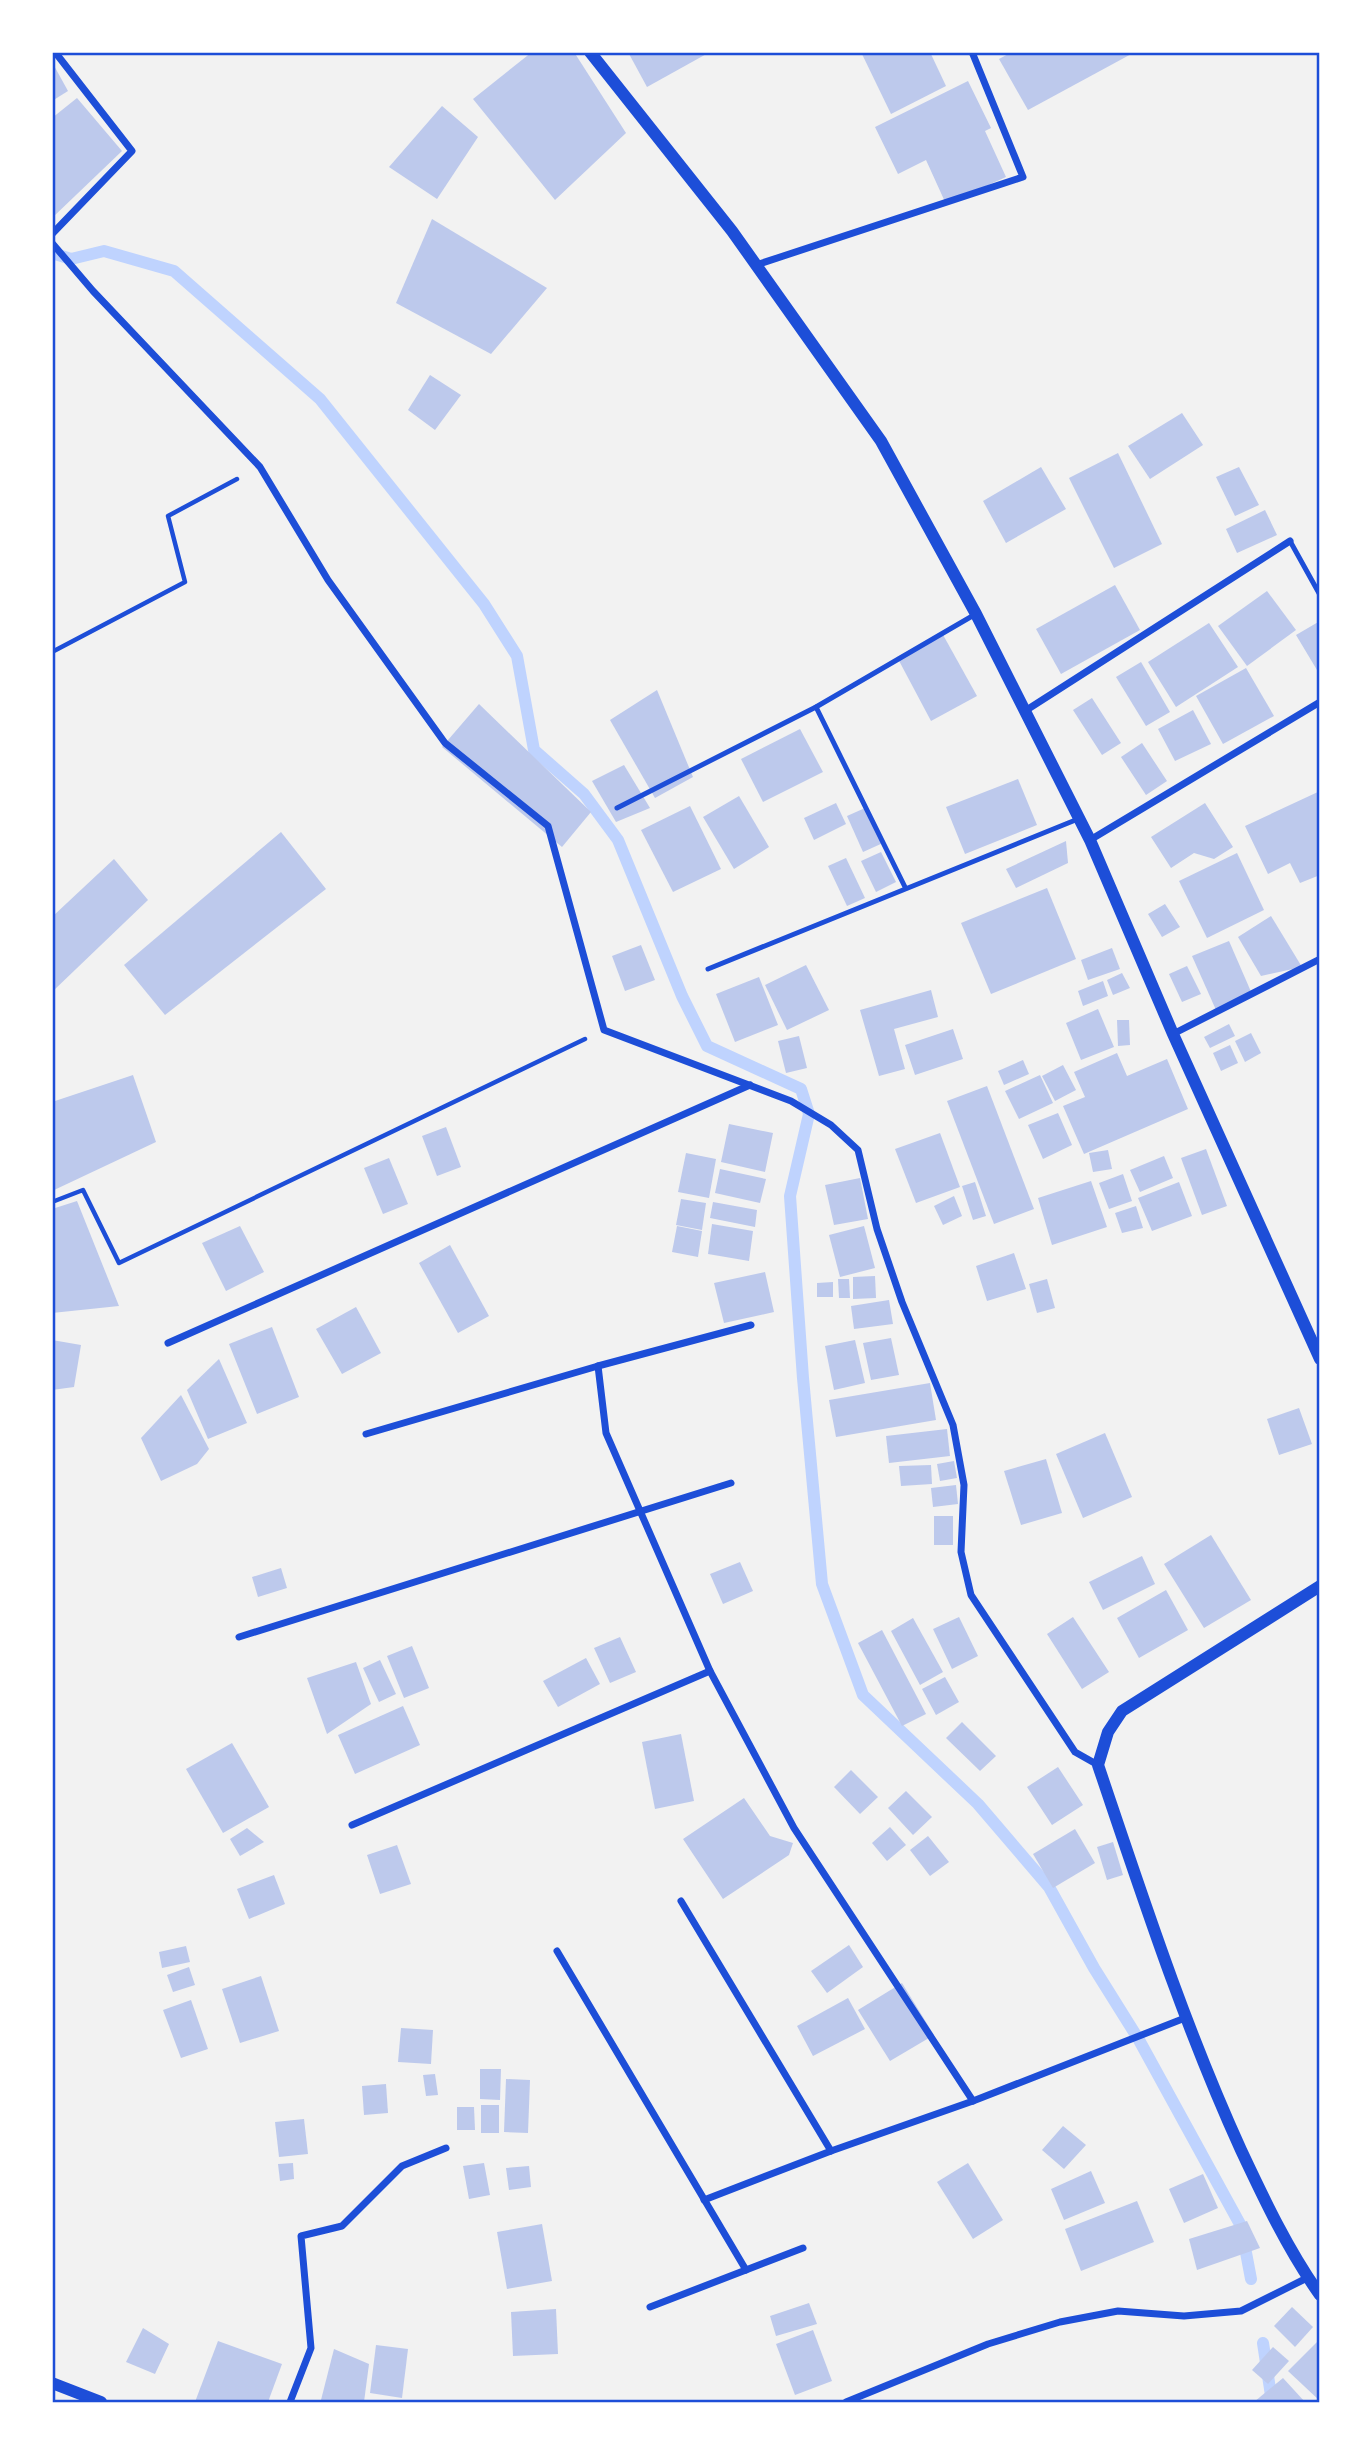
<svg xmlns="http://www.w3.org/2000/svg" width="1372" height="2455" viewBox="0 0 1372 2455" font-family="Spectral,serif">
<rect width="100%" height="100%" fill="#f2f2f2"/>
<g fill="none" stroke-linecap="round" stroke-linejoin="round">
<g stroke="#bfd3fe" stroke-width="12">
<path d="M52,253L71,259L104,251L174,271L320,399L484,604L517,656L534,750L584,794L618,840L682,996L707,1046L801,1089L809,1114L790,1196L803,1378L822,1584L863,1695L978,1804L1049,1887L1094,1968L1139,2040L1241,2226L1251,2279"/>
<path d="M1263,2343L1272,2402"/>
</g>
</g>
<g fill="#bdc9ec">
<path d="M532,52H574L626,133L555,200L473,99Z"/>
<path d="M628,52H710L647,87Z"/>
<path d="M861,52H930L946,86L891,114Z"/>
<path d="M1012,52H1135L1028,110L999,59Z"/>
<path d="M52,62L68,91L52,101Z"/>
<path d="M968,81L991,128L985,131L1006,177L946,204L926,160L898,174L875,127Z"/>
<path d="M77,98L122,151L52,218V118Z"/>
<path d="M442,106L478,137L437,199L389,167Z"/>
<path d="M432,219L547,288L491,354L396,303Z"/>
<path d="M430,375L461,395L435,430L408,410Z"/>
<path d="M1182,413L1203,445L1150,479L1128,446Z"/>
<path d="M1118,453L1162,544L1114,568L1069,478Z"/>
<path d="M1041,467L1066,509L1006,543L983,501Z"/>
<path d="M1239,467L1259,505L1235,516L1216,477Z"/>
<path d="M1265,510L1277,535L1237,553L1226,529Z"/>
<path d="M1115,585L1140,630L1061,674L1036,629Z"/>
<path d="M1267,591L1296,630L1247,666L1218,626Z"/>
<path d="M1320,621V675L1296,635Z"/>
<path d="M1209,623L1238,667L1176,707L1148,662Z"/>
<path d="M942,633L977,696L931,721L897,657Z"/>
<path d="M1141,662L1170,712L1146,726L1116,677Z"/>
<path d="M1246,668L1274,716L1223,744L1196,696Z"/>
<path d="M657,690L693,777L655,798L610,720Z"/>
<path d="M1092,698L1121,743L1102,755L1073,710Z"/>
<path d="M479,704L591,812L562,847L442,747Z"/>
<path d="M1193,710L1211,744L1175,761L1158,729Z"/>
<path d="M800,729L823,772L763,802L741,759Z"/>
<path d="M1142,743L1167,781L1146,795L1121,757Z"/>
<path d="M624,765L650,808L616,822L592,781Z"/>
<path d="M1018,779L1037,825L965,854L946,807Z"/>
<path d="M1320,791V875L1300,883L1290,863L1268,874L1245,826Z"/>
<path d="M739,796L769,847L734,869L703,817Z"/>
<path d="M836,803L846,824L814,840L804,818Z"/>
<path d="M1205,803L1233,847L1214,859L1194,853L1171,868L1151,837Z"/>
<path d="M690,806L721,869L673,892L641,830Z"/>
<path d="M865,808L883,843L863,852L847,816Z"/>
<path d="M281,832L326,889L165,1015L124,965Z"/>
<path d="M1066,841L1068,863L1016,888L1006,869Z"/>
<path d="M881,852L896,882L876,892L861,861Z"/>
<path d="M1237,853L1264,910L1207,938L1179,881Z"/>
<path d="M846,858L865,898L847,906L828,866Z"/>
<path d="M114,859L148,900L52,992V917Z"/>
<path d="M1047,888L1076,959L991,994L961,923Z"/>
<path d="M1165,904L1180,927L1162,937L1148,914Z"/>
<path d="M1271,916L1302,967L1261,976L1238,937Z"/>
<path d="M1229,941L1252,994L1216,1010L1192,956Z"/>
<path d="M641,945L655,980L625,991L612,956Z"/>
<path d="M1112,948L1120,969L1088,980L1081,960Z"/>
<path d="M806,965L829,1010L787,1030L765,985Z"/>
<path d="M1187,966L1201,994L1182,1002L1169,974Z"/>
<path d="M1122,973L1130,988L1113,995L1107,980Z"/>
<path d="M759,977L778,1025L735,1042L716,994Z"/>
<path d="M1103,981L1108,996L1083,1006L1078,991Z"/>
<path d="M931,990L938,1017L894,1029L905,1069L879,1076L860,1010Z"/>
<path d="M1098,1009L1114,1047L1081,1060L1066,1023Z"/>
<path d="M1117,1020H1129L1130,1045L1118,1046Z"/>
<path d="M1229,1024L1235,1036L1210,1048L1204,1037Z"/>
<path d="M953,1029L963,1059L915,1075L905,1045Z"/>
<path d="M1251,1033L1261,1053L1245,1062L1235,1041Z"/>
<path d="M799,1036L807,1068L786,1073L778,1041Z"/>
<path d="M1230,1045L1238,1063L1221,1071L1213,1053Z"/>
<path d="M1117,1053L1127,1076L1167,1059L1188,1109L1084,1154L1063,1106L1085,1097L1074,1072Z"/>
<path d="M1023,1060L1029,1074L1004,1085L998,1071Z"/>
<path d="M1063,1065L1076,1090L1055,1101L1042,1076Z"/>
<path d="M133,1075L156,1142L52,1191V1102Z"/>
<path d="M1040,1075L1053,1103L1019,1119L1005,1091Z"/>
<path d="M987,1086L1034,1209L994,1224L947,1101Z"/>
<path d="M1058,1113L1072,1145L1043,1159L1028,1125Z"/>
<path d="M729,1124L773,1133L765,1172L721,1162Z"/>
<path d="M446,1127L461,1167L437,1176L422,1136Z"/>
<path d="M940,1133L960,1187L916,1203L895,1149Z"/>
<path d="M1206,1149L1227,1206L1202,1215L1181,1158Z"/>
<path d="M1108,1150L1112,1169L1093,1172L1089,1153Z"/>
<path d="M686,1153L716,1159L709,1198L678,1192Z"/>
<path d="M1164,1156L1173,1178L1140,1192L1130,1170Z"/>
<path d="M389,1158L408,1204L383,1214L364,1168Z"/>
<path d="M720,1169L766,1179L760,1203L715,1193Z"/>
<path d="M1123,1174L1132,1201L1109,1209L1099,1183Z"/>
<path d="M860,1178L868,1219L834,1225L825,1185Z"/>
<path d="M1091,1181L1107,1227L1052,1245L1038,1198Z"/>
<path d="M975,1182L986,1216L973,1220L962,1186Z"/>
<path d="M1179,1182L1192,1216L1152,1231L1138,1198Z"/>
<path d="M954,1196L962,1216L943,1225L934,1206Z"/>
<path d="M681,1199L706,1203L702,1230L676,1225Z"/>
<path d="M77,1201L119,1306L52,1313V1209Z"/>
<path d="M713,1202L757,1210L755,1227L710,1218Z"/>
<path d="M1136,1206L1143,1228L1122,1233L1115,1213Z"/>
<path d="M712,1224L753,1231L749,1261L708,1254Z"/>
<path d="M240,1226L264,1272L226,1291L202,1243Z"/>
<path d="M677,1226L702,1231L698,1257L672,1252Z"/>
<path d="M864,1226L875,1268L840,1277L829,1235Z"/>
<path d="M450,1245L489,1316L458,1333L419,1263Z"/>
<path d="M1014,1253L1026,1289L987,1301L976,1266Z"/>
<path d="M765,1272L774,1312L724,1323L714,1283Z"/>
<path d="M875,1276L876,1298L853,1299V1277Z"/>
<path d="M838,1279H849L850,1298H839Z"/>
<path d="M1047,1279L1055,1308L1037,1313L1029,1284Z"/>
<path d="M833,1282V1297H817V1283Z"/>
<path d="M889,1300L893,1324L854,1329L851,1306Z"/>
<path d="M356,1307L381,1353L342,1374L316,1329Z"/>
<path d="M272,1327L299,1397L257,1414L229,1344Z"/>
<path d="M891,1338L899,1375L871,1380L863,1343Z"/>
<path d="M52,1340L81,1345L74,1387L52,1390Z"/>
<path d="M855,1340L865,1383L834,1390L825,1346Z"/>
<path d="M219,1359L247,1423L208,1439L187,1390Z"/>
<path d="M930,1383L936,1420L836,1437L829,1400Z"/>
<path d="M181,1395L209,1449L197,1464L161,1481L141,1438Z"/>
<path d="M1299,1408L1312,1444L1279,1455L1267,1419Z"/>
<path d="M947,1429L950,1456L889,1463L886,1436Z"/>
<path d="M1105,1433L1132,1497L1083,1518L1056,1454Z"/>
<path d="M1046,1459L1062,1513L1021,1525L1004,1471Z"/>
<path d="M954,1461L957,1478L940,1481L937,1464Z"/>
<path d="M931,1465L932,1484L901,1486L899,1466Z"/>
<path d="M956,1485L958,1504L933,1507L931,1488Z"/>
<rect x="934" y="1516" width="19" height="29"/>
<path d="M1211,1535L1251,1600L1204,1628L1164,1564Z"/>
<path d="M1142,1556L1155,1584L1103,1610L1089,1582Z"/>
<path d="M740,1562L753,1591L723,1604L710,1574Z"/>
<path d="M281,1568L287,1588L258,1597L252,1577Z"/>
<path d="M1166,1590L1188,1630L1139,1658L1117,1618Z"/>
<path d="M959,1617L978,1656L952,1669L933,1629Z"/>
<path d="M1073,1617L1109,1672L1082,1689L1047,1634Z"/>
<path d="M913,1618L943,1672L920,1685L891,1631Z"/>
<path d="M882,1630L926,1714L902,1726L858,1643Z"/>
<path d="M620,1637L636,1672L610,1683L594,1648Z"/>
<path d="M412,1646L429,1688L404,1698L387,1656Z"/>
<path d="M586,1658L600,1684L558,1707L543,1681Z"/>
<path d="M380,1660L396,1694L379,1702L363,1668Z"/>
<path d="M356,1662L371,1704L327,1734L307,1678Z"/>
<path d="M945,1677L959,1702L936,1715L922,1689Z"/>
<path d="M403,1706L420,1745L355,1774L338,1735Z"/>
<path d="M962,1722L996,1756L980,1771L946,1738Z"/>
<path d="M681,1734L694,1801L655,1809L642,1742Z"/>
<path d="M232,1743L269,1807L223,1833L186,1769Z"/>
<path d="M1058,1767L1083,1805L1052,1825L1027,1787Z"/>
<path d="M851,1770L878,1797L860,1814L834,1787Z"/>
<path d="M906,1791L932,1817L913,1835L888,1808Z"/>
<path d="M744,1798L770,1836L793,1843L789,1855L723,1899L683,1839Z"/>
<path d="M890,1827L906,1845L887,1861L872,1843Z"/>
<path d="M247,1828L264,1842L240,1856L230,1839Z"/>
<path d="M1075,1829L1095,1863L1053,1888L1033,1854Z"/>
<path d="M928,1836L949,1862L930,1876L910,1850Z"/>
<path d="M1113,1842L1123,1875L1107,1880L1097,1847Z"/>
<path d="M397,1845L411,1884L380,1894L367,1855Z"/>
<path d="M274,1875L285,1904L249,1919L237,1889Z"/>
<path d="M849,1945L863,1967L827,1993L811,1971Z"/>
<path d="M186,1946L190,1962L162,1968L159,1952Z"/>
<path d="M189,1967L195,1985L173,1992L167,1975Z"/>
<path d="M261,1976L279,2031L240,2043L222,1989Z"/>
<path d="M902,1983L934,2035L890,2061L858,2010Z"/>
<path d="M848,1998L865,2029L813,2056L797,2026Z"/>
<path d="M191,2000L208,2049L181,2058L163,2010Z"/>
<path d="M401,2028L433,2030L431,2064L398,2062Z"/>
<path d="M480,2069H501L500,2100L480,2099Z"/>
<path d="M435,2074L438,2095L426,2096L423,2075Z"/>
<path d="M506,2079L530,2080L528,2133L504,2132Z"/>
<path d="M386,2084L388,2113L364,2115L362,2086Z"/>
<rect x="481" y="2105" width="18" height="28"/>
<path d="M457,2107H474L475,2130H457Z"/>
<path d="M304,2119L308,2154L279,2157L275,2122Z"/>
<path d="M1063,2126L1086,2145L1064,2169L1042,2150Z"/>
<path d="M293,2163L294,2179L280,2181L278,2164Z"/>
<path d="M484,2163L490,2195L469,2199L463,2166Z"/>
<path d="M968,2163L1003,2220L973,2239L937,2182Z"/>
<path d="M529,2166L531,2187L509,2190L506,2168Z"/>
<path d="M1091,2171L1105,2203L1064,2220L1051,2189Z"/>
<path d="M1203,2174L1218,2208L1184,2223L1169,2189Z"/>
<path d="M1137,2201L1154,2242L1081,2271L1065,2229Z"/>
<path d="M1247,2221L1260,2248L1197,2270L1189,2239Z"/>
<path d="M542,2224L552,2281L507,2289L497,2232Z"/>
<path d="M809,2303L817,2324L776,2336L770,2316Z"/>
<path d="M1292,2307L1313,2327L1295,2347L1274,2326Z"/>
<path d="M556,2309L558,2354L513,2356L511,2312Z"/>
<path d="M143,2328L169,2344L155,2374L126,2362Z"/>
<path d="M813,2330L832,2381L795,2395L776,2344Z"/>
<path d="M1320,2339V2401L1288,2371Z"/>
<path d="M218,2341L282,2364L268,2402H195Z"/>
<path d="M376,2345L408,2349L402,2398L370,2393Z"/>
<path d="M1273,2347L1289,2361L1268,2384L1252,2370Z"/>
<path d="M334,2349L369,2364L364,2402L321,2400Z"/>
<path d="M1283,2378L1305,2402H1254Z"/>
</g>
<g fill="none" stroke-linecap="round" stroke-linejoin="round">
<g stroke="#1d4ed8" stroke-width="4.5">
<path d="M52,652L185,582L168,516L237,479"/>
<path d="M52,1202L83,1190L119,1263L585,1039"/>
</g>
<g stroke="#1d4ed8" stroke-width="5">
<path d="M1290,541L1320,595"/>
<path d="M816,707L905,887"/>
<path d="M617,808L816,707L974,615"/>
<path d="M708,969L1078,819"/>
</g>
<g stroke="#1d4ed8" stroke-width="7">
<path d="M52,234L132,151L55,52"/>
<path d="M52,243L93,291L260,467L328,580L445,743L548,826L604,1030L791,1101L831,1125L858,1150L877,1229L902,1302L953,1425L964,1485L961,1552L971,1595L1075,1752L1098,1765"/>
<path d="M756,265L1023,177L972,52"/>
<path d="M1025,711L1290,541"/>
<path d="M1090,840L1320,702"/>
<path d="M1173,1034L1320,959"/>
<path d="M168,1343L750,1085"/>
<path d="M598,1366L606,1433L710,1671L794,1828L973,2101"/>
<path d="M366,1434L598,1366L751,1325"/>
<path d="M239,1637L731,1483"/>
<path d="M352,1825L710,1671"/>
<path d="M681,1901L831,2151"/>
<path d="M557,1951L746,2270"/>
<path d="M704,2200L831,2151L973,2101L1185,2018"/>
<path d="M650,2307L803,2248"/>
<path d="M290,2402L311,2348L301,2236L342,2226L402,2166L446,2148"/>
<path d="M846,2402L988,2344L1060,2322L1118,2311L1184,2316L1241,2311L1307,2278"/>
</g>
<g stroke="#1d4ed8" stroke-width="12">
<path d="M590,52L732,231L881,441L976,614L1090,840L1173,1034L1320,1359"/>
<path d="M1320,1586L1122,1711L1108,1732L1098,1765C1142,1895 1184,2025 1241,2150C1264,2199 1288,2250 1320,2295"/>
<path d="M52,2383L101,2402"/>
</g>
</g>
<rect width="1372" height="2455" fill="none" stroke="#ffffff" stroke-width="108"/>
<rect x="54" y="54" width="1264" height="2347" fill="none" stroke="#1d4ed8" stroke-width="2.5"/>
</svg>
